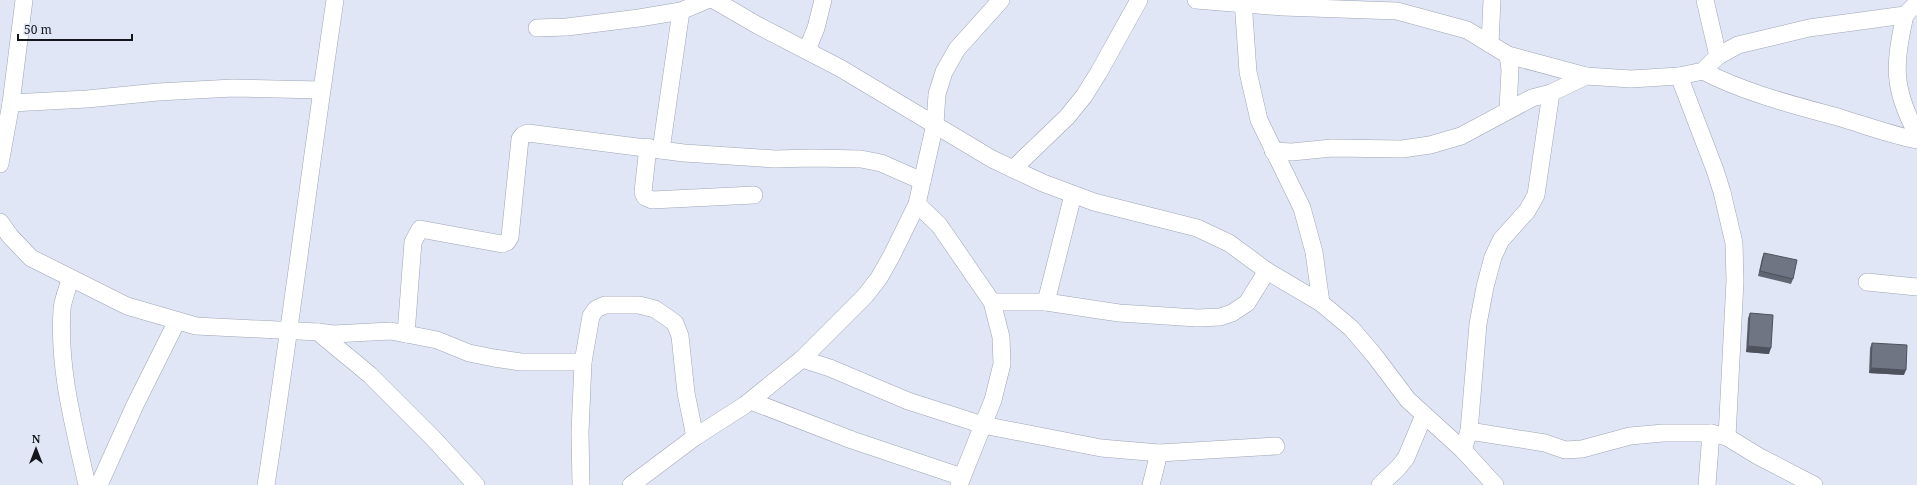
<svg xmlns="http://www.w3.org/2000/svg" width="1917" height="485" viewBox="0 0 1917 485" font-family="'Noto Serif',serif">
<rect width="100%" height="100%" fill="#e0e6f6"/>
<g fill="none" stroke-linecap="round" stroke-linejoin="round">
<defs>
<g id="street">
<path d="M714,0L757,25L840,68L992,159L1043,183L1094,202L1197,228L1229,243L1267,271L1321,303L1351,328L1374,355L1408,400L1463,450L1495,485"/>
<path d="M1196,0L1283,7L1397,11L1467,30L1508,55L1586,76"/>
<path d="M1243,0L1248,72L1259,120L1302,208L1314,252L1321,303"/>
<path d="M1705,0L1718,56"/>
<path d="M1905,15C1894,66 1892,87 1917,134"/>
<path d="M537,28L567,27L639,18L681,11L707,0"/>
<path d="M1490,44L1492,0"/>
<path d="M807,50L816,28L823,0"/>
<path d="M1508,55L1510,69L1508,110"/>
<path d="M1703,71C1745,93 1794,105 1841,118C1867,126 1891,135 1917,140"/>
<path d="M1679,76L1715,170L1722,192L1734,243L1735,281L1727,437"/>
<path d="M11,103L87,99L158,92L233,88L321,90"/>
<path d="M648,147L643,192L645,197L652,200L754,195"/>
<path d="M661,150L681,11"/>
<path d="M1273,151L1292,152L1332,148L1402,149L1430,145L1461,136L1532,98L1551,93L1586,76L1631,79L1679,76L1703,71L1718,56L1738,45L1809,28L1905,15L1917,3"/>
<path d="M0,164L11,103L24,0"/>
<path d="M1013,169L1067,117L1084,96L1099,72L1139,0"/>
<path d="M917,204L939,225L992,302L1001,337L1002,364L993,400L959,485"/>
<path d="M0,222L10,236L31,258L127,306L196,326L318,332L370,375L432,437L476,485"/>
<path d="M70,279C68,288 63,299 62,309C58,369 74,426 87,485"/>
<path d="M1867,282L1917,287"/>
<path d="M992,302H1046L1119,313L1197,318L1220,317L1232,313L1247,303L1267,271"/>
<path d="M1046,302L1073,195"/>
<path d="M318,332L333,334L391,331L437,340L469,353L494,358L521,362H583"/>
<path d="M406,334L413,242L420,229L502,244L507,242L510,237L520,139L523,135L528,133L684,153L775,159L813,158L861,159L881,163L922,181"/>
<path d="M802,359L830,368L908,401L983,425L1101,448L1159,453L1276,446"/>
<path d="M751,401L852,440L962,477"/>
<path d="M1469,431L1545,443L1565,450L1582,449L1630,436L1663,433H1711L1727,437L1758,456L1814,485"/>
<path d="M1463,450L1469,431L1478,324L1485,287L1493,257L1501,240L1527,211L1536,195L1551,93"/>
<path d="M99,485L135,405L177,321"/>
<path d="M266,485C291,324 311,161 335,0"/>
<path d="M581,485L580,432L583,362L591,316L596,309L605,305H639L655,309L675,323L680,336L686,393L695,437"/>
<path d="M631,485L695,437L745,405L802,359L865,296L879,278L892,255L917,204L935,124L937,94L944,72L957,49L1001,0"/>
<path d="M1151,485L1159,453"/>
<path d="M1380,485L1398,468L1406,458L1424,415"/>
<path d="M1707,485L1711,433"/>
</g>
</defs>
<use href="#street" stroke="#9fa5b4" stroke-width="18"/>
<use href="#street" stroke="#fff" stroke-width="17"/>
</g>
<g fill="#5f6571">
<path d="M1764,253L1793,279L1791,284L1758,276L1762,258Z"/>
<path d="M1750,313L1769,354L1746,352L1748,318Z"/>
<path d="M1872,343L1904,375L1869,373L1870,348Z"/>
</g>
<g fill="#4e525c">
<path d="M1748,346L1771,348L1769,354L1746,352Z"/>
<path d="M1871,368L1906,370L1904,375L1869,373Z"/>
</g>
<g fill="#6f7583" stroke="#4e525c">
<path d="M1764,253L1797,260L1793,279L1760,271Z"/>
<path d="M1750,313L1773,315L1771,348L1748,346Z"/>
<path d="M1872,343L1907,345L1906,370L1871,368Z"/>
</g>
<g transform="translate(36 449)" stroke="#e0e6f6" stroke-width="3" paint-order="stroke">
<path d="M0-3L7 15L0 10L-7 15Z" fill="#14161b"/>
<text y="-6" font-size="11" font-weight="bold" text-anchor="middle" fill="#14161b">N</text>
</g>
<path d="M18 34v6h114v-6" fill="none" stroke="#14161b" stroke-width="2"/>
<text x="24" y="34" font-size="12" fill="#14161b" stroke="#e0e6f6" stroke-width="3" paint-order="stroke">50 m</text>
</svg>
